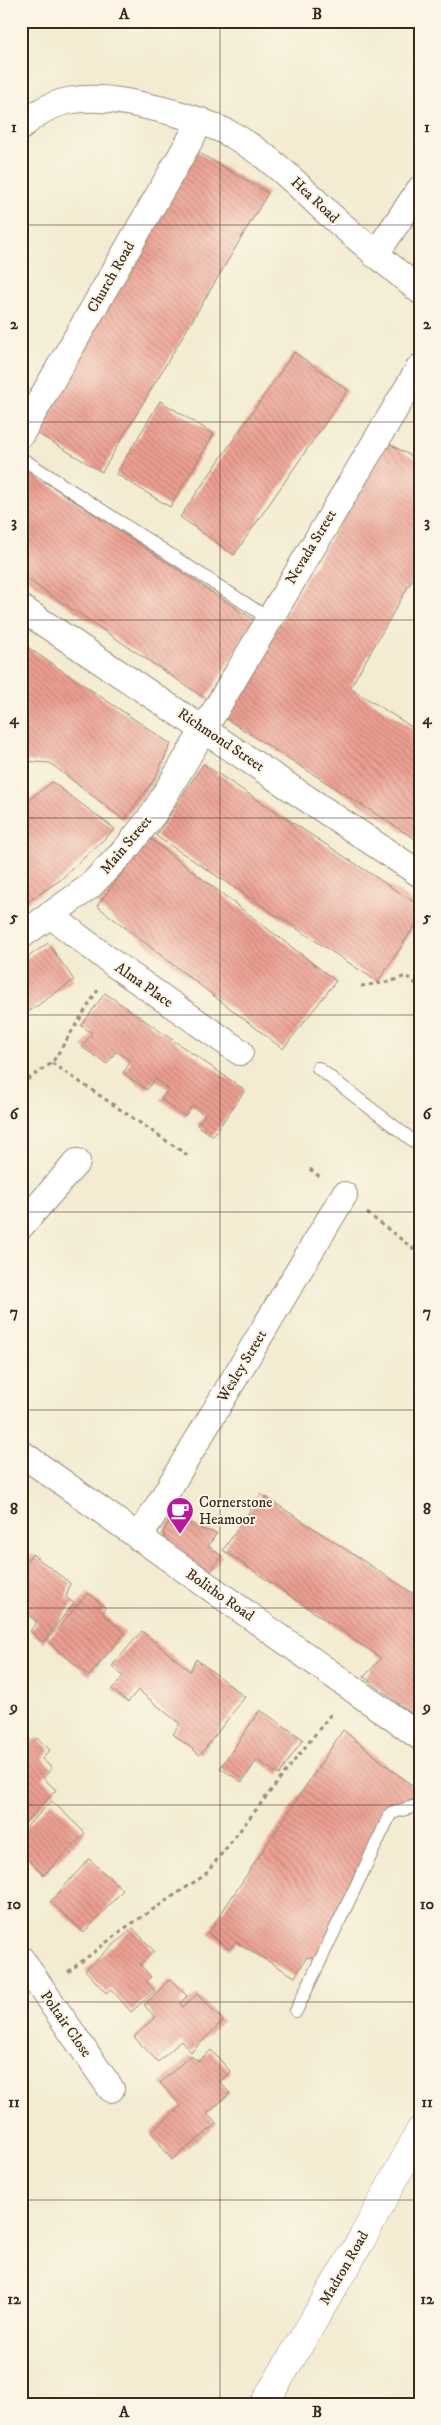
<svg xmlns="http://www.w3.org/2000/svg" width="441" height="2425" viewBox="0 0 441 2425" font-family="'IM FELL DW Pica',serif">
<defs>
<pattern id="building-back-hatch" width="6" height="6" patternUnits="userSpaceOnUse" patternTransform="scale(1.25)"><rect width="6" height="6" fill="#ec9f92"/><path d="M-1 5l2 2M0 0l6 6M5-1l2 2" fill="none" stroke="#c08277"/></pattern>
</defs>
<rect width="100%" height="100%" fill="#fcf5e5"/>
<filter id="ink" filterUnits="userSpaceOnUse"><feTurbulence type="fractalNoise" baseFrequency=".02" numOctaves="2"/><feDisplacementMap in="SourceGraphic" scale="10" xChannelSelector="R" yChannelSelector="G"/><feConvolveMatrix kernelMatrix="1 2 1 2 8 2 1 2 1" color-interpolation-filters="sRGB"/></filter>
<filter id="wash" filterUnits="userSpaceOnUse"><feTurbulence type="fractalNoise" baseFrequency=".0096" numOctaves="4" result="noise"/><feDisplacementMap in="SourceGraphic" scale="20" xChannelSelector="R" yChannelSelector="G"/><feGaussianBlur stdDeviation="1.12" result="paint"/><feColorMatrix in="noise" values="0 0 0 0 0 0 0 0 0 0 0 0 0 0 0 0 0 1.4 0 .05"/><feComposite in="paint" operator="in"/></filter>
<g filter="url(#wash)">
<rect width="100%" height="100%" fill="#f3ecd2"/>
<g id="blocks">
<g fill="url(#building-back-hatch)">
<path d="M196,151L268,193L102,472L30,429Z"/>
<path d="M294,352L348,390L234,555L180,517Z"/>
<path d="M160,401L214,434L170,507L116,474Z"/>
<path d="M388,443L420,461V566L350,688L420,732V842L223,717Z"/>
<path d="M21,466L254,620L206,699L21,575Z"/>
<path d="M21,643L171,744L154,780L124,820L50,763L21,761Z"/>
<path d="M203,764L420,906V918L378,982L156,836Z"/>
<path d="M52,782L115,829L59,881L21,906V806Z"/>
<path d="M149,838L336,981L283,1049L97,906Z"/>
<path d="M48,943L74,980L21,1017V962Z"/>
<path d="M105,993L245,1090L213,1136L197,1125L205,1115L192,1106L185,1116L161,1100L168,1089L155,1079L147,1090L123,1073L131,1061L116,1051L107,1064L82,1047L92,1033L81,1026Z"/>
<path d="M261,1494L420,1598V1720L364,1677L381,1658L223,1550Z"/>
<path d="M174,1513L201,1529L217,1533L208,1546L222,1556L208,1575L167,1545L163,1532Z"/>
<path d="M32,1554L70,1583L66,1598L74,1603L43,1642L30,1631L37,1622L21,1609V1568Z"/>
<path d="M88,1593L105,1607L103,1613L125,1633L89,1676L47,1640Z"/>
<path d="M142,1631L190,1671L196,1659L245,1697L200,1755L173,1734L180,1724L138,1690L128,1702L112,1689L123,1676L112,1666Z"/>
<path d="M260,1710L303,1739L279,1775L257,1760L242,1782L220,1768Z"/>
<path d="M343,1730L420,1792V1796L384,1813L316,1959L307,1957L295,1977L236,1942L230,1949L208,1933Z"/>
<path d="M28,1737L33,1742L37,1738L50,1750L42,1759L52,1768L43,1778L56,1790L21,1827V1744Z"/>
<path d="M52,1801L85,1833L44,1875L21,1852V1832Z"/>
<path d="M89,1859L123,1890L84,1933L50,1902Z"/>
<path d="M133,1928L154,1951L140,1964L151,1977L146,1981L155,1991L131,2012L111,1989L106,1993L85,1970Z"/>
<path d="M170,1979L187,1996L180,2003L183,2007L197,1994L223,2021L191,2052L181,2041L158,2062L134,2037L155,2017L144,2005Z"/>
<path d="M211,2050L231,2072L219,2082L230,2093L207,2114L217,2124L172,2160L151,2132L181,2106L160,2083L190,2056L199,2061Z"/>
</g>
</g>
</g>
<g filter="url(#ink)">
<use href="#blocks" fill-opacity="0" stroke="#978b78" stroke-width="1"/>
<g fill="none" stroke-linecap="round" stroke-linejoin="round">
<defs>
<g id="lane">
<path d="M21,458L268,618"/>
<path d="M318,1068L420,1146"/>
<path d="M296,2011L391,1813L420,1805"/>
</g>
<g id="street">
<path d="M21,127C51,97 86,95 126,102C163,109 201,118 234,136C271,157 300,187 330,215C360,241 390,266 420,291"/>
<path d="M375,255L420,189"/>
<path d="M21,434L201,121"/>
<path d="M21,608L420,874"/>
<path d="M50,915L114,964L240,1052"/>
<path d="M21,936L89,887L126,849L154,813L420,367"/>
<path d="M21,1226L77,1162"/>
<path d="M21,1453L420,1737"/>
<path d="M139,1538L344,1195"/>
<path d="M21,1959L111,2089"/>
</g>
<path id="secondary" d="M264,2404L363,2237L420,2131"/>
</defs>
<use href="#lane" stroke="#978b78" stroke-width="14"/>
<use href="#street" stroke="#978b78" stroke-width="28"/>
<use href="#secondary" stroke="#978b78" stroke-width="29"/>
<g stroke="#978b78" stroke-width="3" stroke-dasharray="4 4" stroke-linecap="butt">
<path d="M361,986L389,982L406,976L420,987"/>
<path d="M52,1063L190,1157"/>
<path d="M21,1084L52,1063L98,990"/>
<path d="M310,1169L320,1177"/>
<path d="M367,1213L420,1254"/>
<path d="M68,1972L125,1928L205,1875L331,1714"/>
</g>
<use href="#lane" stroke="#fff" stroke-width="12"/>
<use href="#street" stroke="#fff" stroke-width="26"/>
<use href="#secondary" stroke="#fff" stroke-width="28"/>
</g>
</g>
<path fill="none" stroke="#3b2a1e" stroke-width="1" stroke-opacity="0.55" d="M220,21V2404M21,225H420M21,422H420M21,620H420M21,818H420M21,1015H420M21,1212H420M21,1410H420M21,1608H420M21,1805H420M21,2002H420M21,2200H420"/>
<defs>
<symbol id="cafe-pin" viewBox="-11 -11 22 30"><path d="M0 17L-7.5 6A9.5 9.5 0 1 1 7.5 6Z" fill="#b5179e" stroke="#fcf5e5"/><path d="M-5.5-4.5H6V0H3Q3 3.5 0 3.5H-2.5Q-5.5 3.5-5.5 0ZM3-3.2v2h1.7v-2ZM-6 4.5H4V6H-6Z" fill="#fff"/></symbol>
</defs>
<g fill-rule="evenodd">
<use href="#cafe-pin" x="164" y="1495" width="32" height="43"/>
</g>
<g text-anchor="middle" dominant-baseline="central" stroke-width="4" stroke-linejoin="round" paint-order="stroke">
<g font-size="15" fill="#3b2a1e" stroke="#fcf5e5">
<text transform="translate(315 200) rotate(43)">Hea Road</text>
<text transform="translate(111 277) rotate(-60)">Church Road</text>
<text transform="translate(311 547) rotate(-59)">Nevada Street</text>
<text transform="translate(221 740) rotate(34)">Richmond Street</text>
<text transform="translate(126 845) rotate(-50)">Main Street</text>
<text transform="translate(144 985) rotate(35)">Alma Place</text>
<text transform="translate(242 1366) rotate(-59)">Wesley Street</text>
<text transform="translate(220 1595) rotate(35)">Bolitho Road</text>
<text transform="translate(66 2024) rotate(55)">Poltair Close</text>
<text transform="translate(344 2268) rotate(-60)">Madron Road</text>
</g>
<g font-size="15" fill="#3b2a1e" stroke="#fcf5e5" text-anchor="start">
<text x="199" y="1502">Cornerstone<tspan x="199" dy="17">Heamoor</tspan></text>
</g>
</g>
<rect width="441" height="2425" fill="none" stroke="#fcf5e5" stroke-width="55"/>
<rect x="28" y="28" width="386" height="2370" fill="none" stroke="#3b2a1e" stroke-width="2"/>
<g font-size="16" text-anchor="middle" font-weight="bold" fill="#3b2a1e">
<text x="124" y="19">A</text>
<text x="317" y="19">B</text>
<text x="14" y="132">1</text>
<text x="427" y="132">1</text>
<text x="14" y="329">2</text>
<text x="427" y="329">2</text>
<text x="14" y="527">3</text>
<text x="427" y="527">3</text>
<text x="14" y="724">4</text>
<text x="427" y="724">4</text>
<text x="14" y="922">5</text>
<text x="427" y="922">5</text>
<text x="14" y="1119">6</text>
<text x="427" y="1119">6</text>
<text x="14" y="1317">7</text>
<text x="427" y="1317">7</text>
<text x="14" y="1514">8</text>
<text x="427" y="1514">8</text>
<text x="14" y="1712">9</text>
<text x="427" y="1712">9</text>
<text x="14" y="1909">10</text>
<text x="427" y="1909">10</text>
<text x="14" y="2107">11</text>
<text x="427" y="2107">11</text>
<text x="14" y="2304">12</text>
<text x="427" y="2304">12</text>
<text x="124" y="2417">A</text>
<text x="317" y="2417">B</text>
</g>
</svg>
